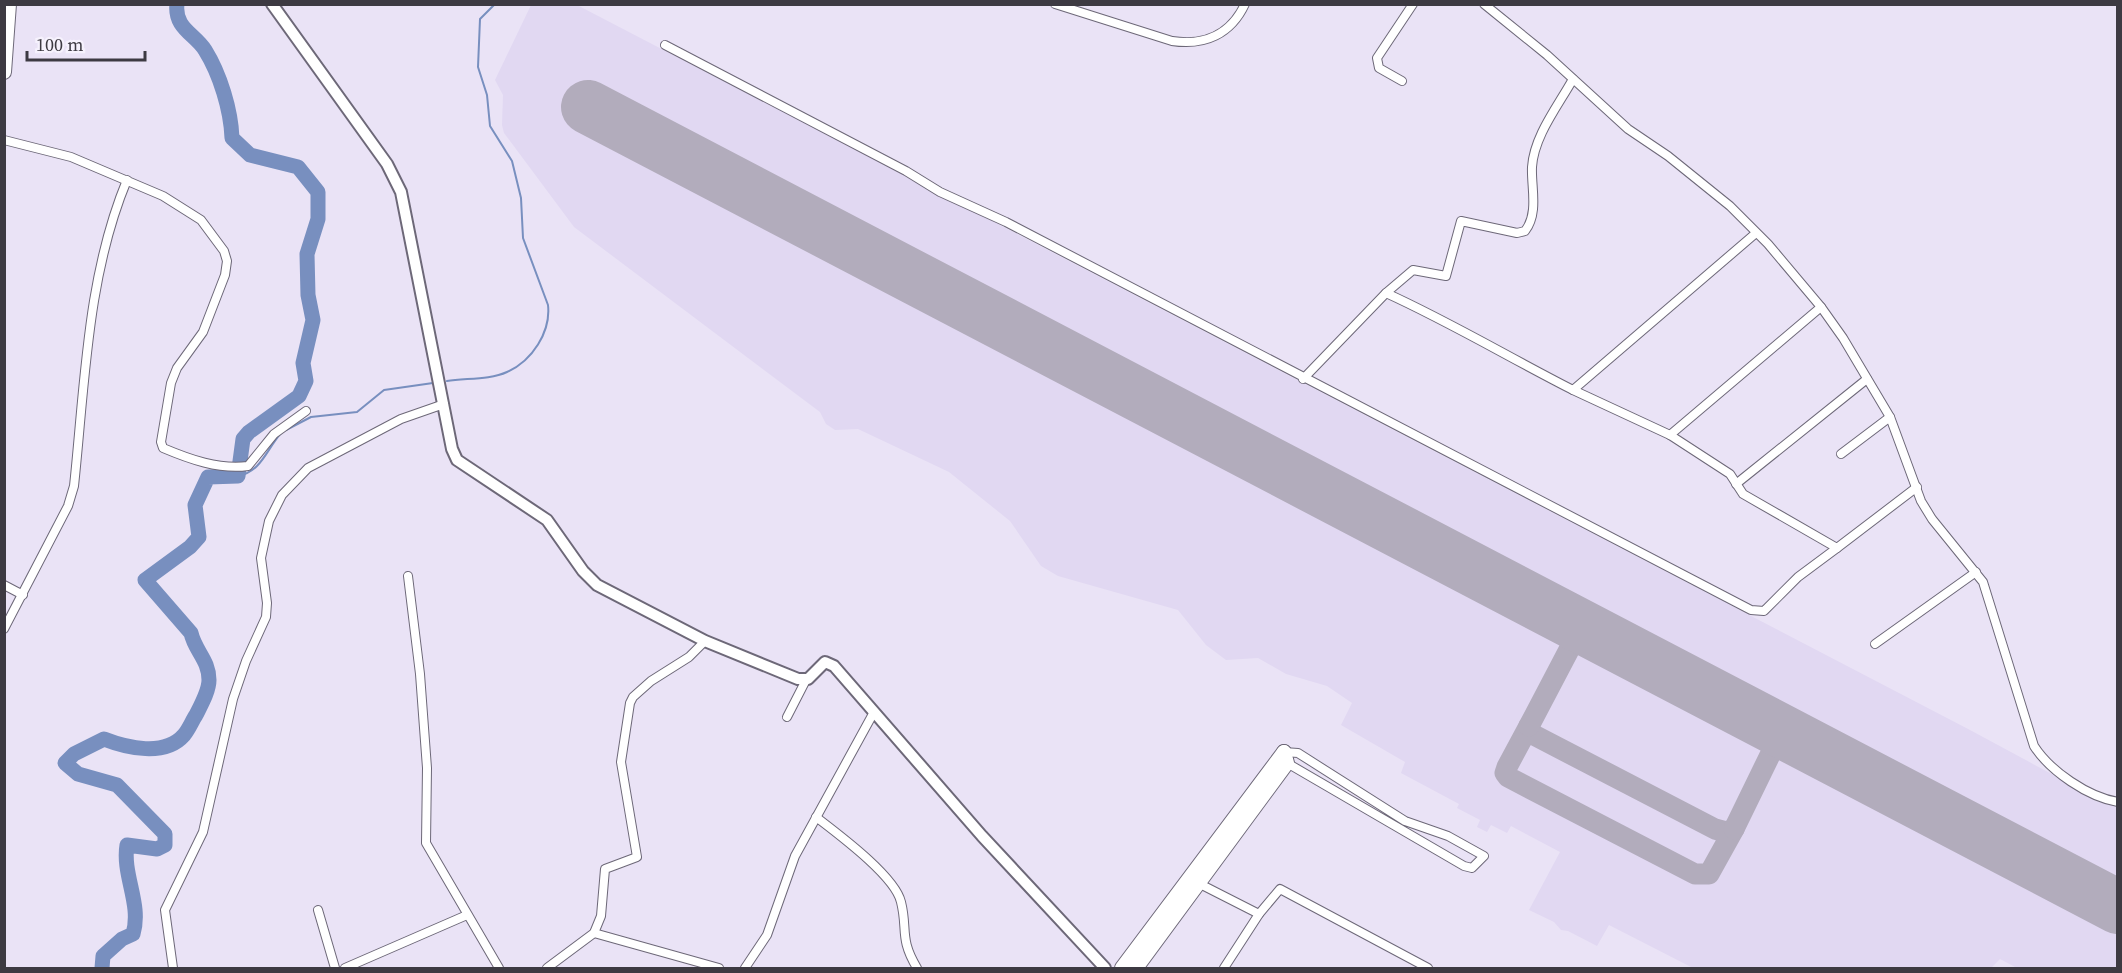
<svg xmlns="http://www.w3.org/2000/svg" width="2122" height="973" viewBox="0 0 2122 973" font-family="'Source Serif 4',serif">
<rect width="100%" height="100%" fill="#eae3f6"/>
<path fill="#e1d8f2" d="M531,5H577L1970,730L2061,779L2095,801L2117,807V968H2017L2000,959L1991,968H1693L1609,925L1597,946L1568,931L1561,930L1554,922L1529,910L1560,852L1511,826L1507,833L1491,825L1487,832L1477,827L1480,820L1457,808L1459,804L1401,773L1405,762L1341,725L1352,703L1327,686L1286,674L1258,658L1226,660L1206,645L1178,610L1058,576L1041,566L1010,521L949,472L858,429L835,430L826,424L820,412L574,227L504,133L502,125L503,95L495,80Z"/>
<g fill="none" stroke-linecap="round" stroke-linejoin="round">
<g stroke="#788fbf" stroke-width="2">
<path d="M447,381C465,378 490,380 507,372C532,361 551,332 548,305L523,238L521,198L512,161L490,126L487,95L478,67L480,19L495,4"/>
<path d="M286,430L311,417L357,412L384,390L433,383"/>
<path d="M238,476C262,471 266,450 281,433"/>
</g>
<path stroke="#788fbf" stroke-width="15" d="M102,968L103,956L122,939L133,934C142,904 122,875 127,845L157,849L165,845V834L117,785L78,774L65,763L74,754L104,739C127,748 165,757 184,735C189,729 192,721 196,715C201,705 209,691 209,680C209,660 195,651 191,633L145,580L190,547L199,537L195,505L208,477L238,476L243,439L249,432L299,396L306,381L303,363L313,320L308,295L307,254L318,219V192L298,167L250,155L232,138C231,110 220,74 205,50C195,34 174,28 177,4"/>
<g stroke="#b2acbc" stroke-width="21">
<path d="M1558,615L1569,628L1571,646"/>
<path d="M1763,722L1772,737V751"/>
<path d="M1529,726L1532,734L1715,829L1726,832L1734,829L1709,874H1695L1508,777L1505,773L1507,767Z"/>
<path d="M1529,726L1571,646L1584,637L1602,638"/>
<path d="M1734,829L1772,751L1784,742H1802"/>
</g>
<path stroke="#b2acbc" stroke-width="54" d="M588,107L2118,907"/>
<defs>
<g id="street">
<path d="M1055,4L1172,41C1205,46 1231,34 1245,4"/>
<path d="M1484,4L1547,55L1628,129L1668,156L1730,206L1768,244L1821,307L1843,338L1890,417L1921,501L1932,519L1983,582L2034,746C2050,771 2088,797 2118,802"/>
<path d="M665,45L906,171L940,192L1006,222L1751,610L1764,611L1798,577L1837,548"/>
<path d="M1573,79C1558,106 1534,136 1532,167C1531,187 1539,213 1525,231L1517,233L1461,221L1446,276L1413,270L1386,293C1450,322 1510,358 1573,390L1756,233"/>
<path d="M1402,81L1379,68L1377,58L1413,4"/>
<path d="M4,140L71,157L163,196L201,220L224,251L227,261L225,275L203,332L177,368L171,383L161,442L163,448C189,459 219,470 248,466L274,434L306,411"/>
<path d="M1303,379L1386,293"/>
<path d="M1573,390L1670,435L1730,474L1743,494L1837,548L1917,487"/>
<path d="M1670,435L1821,307"/>
<path d="M1841,454L1890,417"/>
<path d="M1736,484L1867,379"/>
<path d="M408,576L420,674L427,768L426,843L499,968"/>
<path d="M4,585L23,595"/>
<path d="M4,629L68,506L74,486C85,383 87,276 127,180"/>
<path d="M1875,644L1976,572"/>
<path d="M787,717L806,680"/>
<path d="M1284,752L1298,753L1405,821L1448,836L1484,856L1472,868L1464,866L1287,763"/>
<path d="M816,817C838,834 895,876 901,902C908,930 899,938 917,968"/>
<path d="M1198,883L1259,914"/>
<path d="M318,910L335,968"/>
<path d="M594,933L719,968"/>
<path d="M173,968L165,910L203,832L233,699L246,661L266,617L267,603L261,558L269,521L282,495L308,468L401,419L444,404"/>
<path d="M345,968L467,915"/>
<path d="M547,968L594,933L601,916L605,869L637,857L621,762L630,703L633,697L651,681L689,657L705,641"/>
<path d="M745,968L767,935L795,856L874,712"/>
<path d="M1224,968L1259,914L1280,889L1428,968"/>
</g>
<path id="secondary" d="M272,4L387,164L401,192L452,449L457,460L547,520L583,571L597,585L705,641L798,679H808L825,662L834,666L982,836L1105,968"/>
<g id="highway">
<path d="M4,72L9,4"/>
<path d="M1122,968L1284,752"/>
<path d="M1136,968L1287,763L1284,752"/>
</g>
</defs>
<use href="#street" stroke="#6d6878" stroke-width="10"/>
<use href="#secondary" stroke="#6d6878" stroke-width="14"/>
<use href="#highway" stroke="#6d6878" stroke-width="16"/>
<use href="#street" stroke="#fff" stroke-width="8"/>
<use href="#secondary" stroke="#fff" stroke-width="10"/>
<use href="#highway" stroke="#fff" stroke-width="14"/>
</g>
<rect width="2122" height="973" fill="none" stroke="#3d3a42" stroke-width="12"/>
<path d="M27 51v9h118v-9" fill="none" stroke="#3d3a42" stroke-width="3"/>
<text x="36" y="51" font-size="18" fill="#3d3a42" stroke="#f6f2fd" stroke-width="4.5" paint-order="stroke">100 m</text>
</svg>
